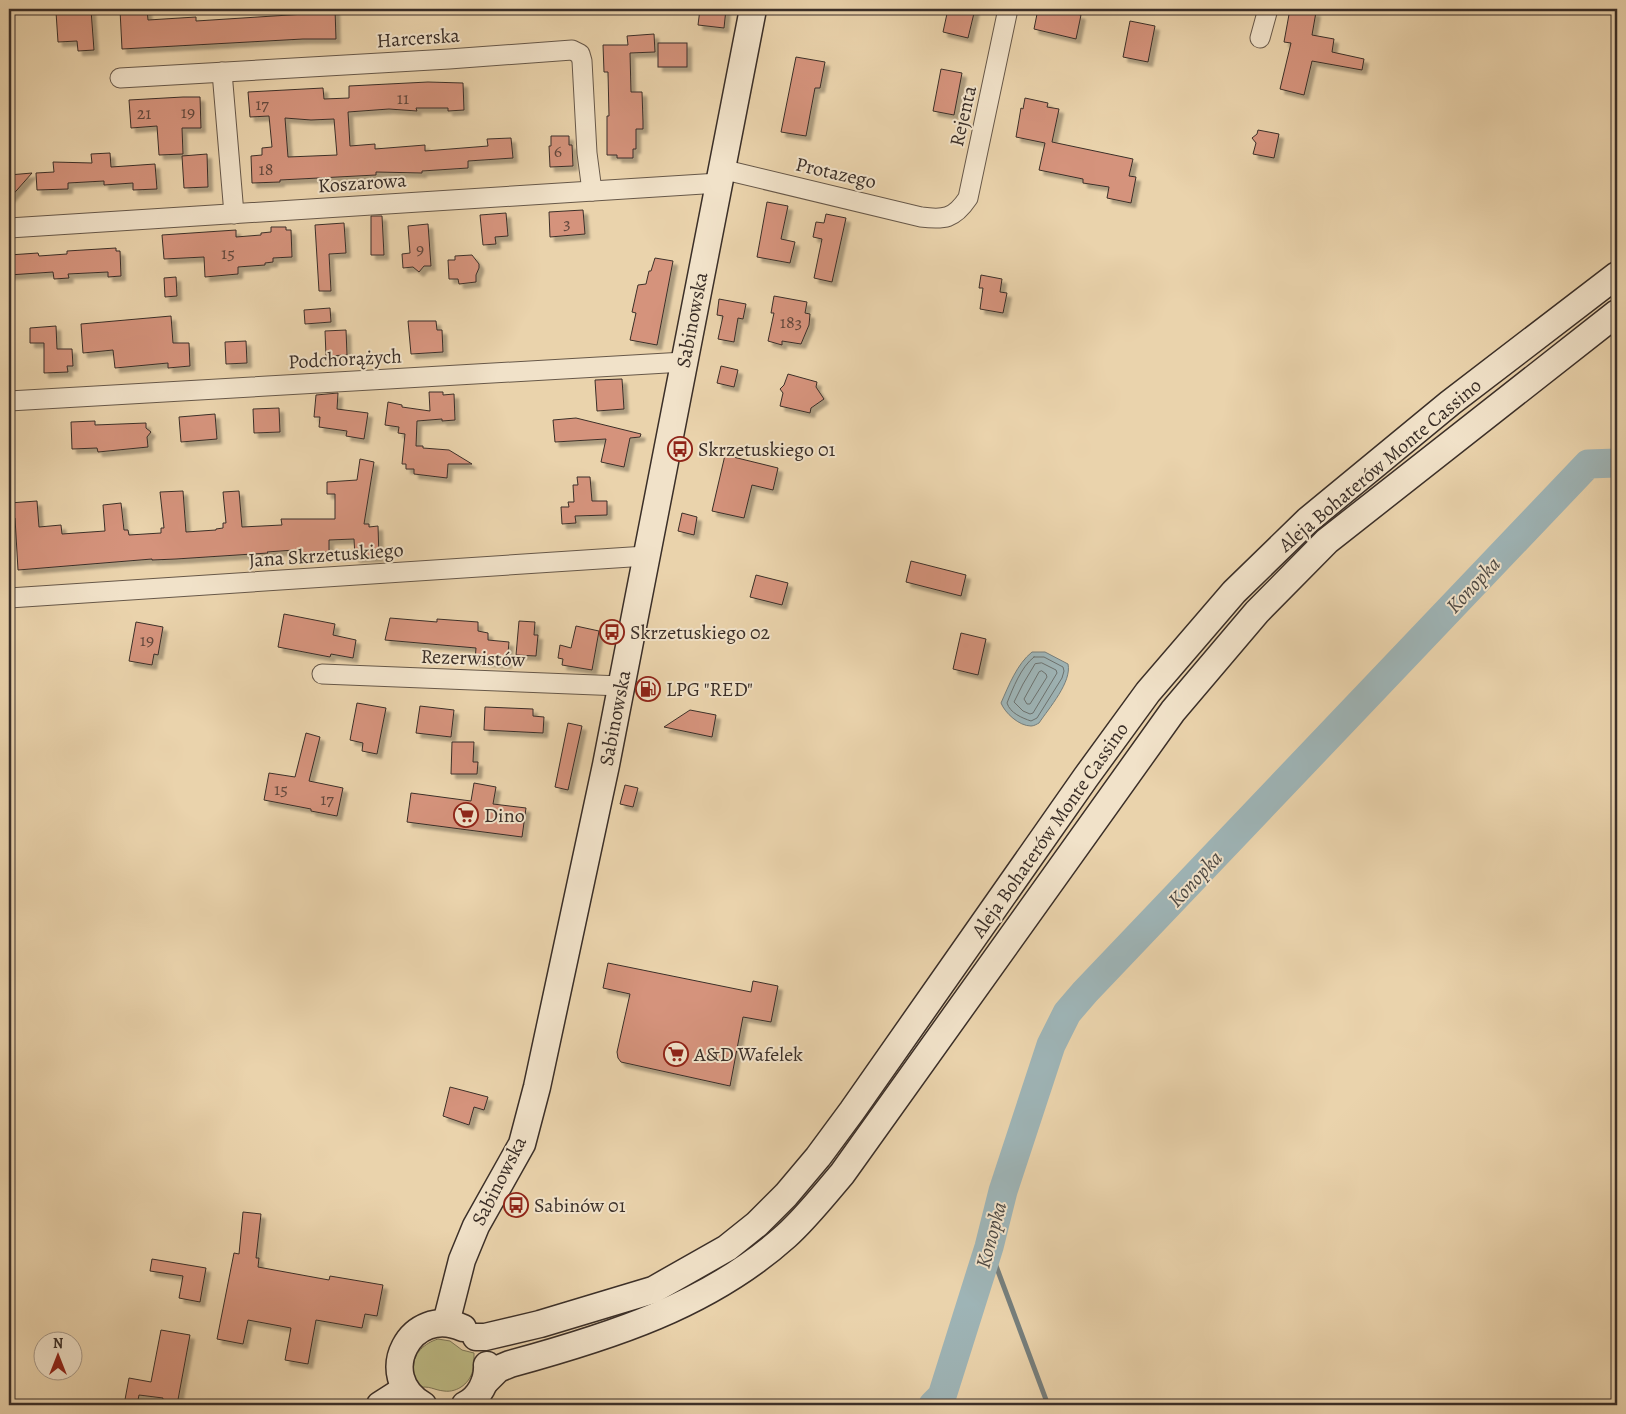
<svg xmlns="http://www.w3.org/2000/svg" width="1626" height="1414" viewBox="0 0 1626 1414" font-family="Alegreya,serif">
<defs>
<filter id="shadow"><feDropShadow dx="4.5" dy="4.5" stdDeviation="1" flood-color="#0004"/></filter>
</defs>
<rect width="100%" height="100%" fill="#ead3ac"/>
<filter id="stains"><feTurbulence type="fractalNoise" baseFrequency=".004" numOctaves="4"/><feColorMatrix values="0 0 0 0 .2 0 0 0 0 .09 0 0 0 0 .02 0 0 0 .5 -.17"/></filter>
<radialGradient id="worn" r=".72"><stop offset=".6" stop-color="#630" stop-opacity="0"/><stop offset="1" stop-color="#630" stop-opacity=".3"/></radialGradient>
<path fill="#bdbb85" stroke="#7c7556" d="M438,1339L450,1341L462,1350L474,1353C474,1358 474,1364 473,1369C471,1382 458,1393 444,1391C433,1390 430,1385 417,1388C416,1382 412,1374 413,1368C413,1353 425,1343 438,1339Z"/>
<path fill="#9eb4b6" stroke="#767f7d" d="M1032,652H1045L1068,664C1072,682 1049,708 1039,723C1037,724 1034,726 1031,726C1019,726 1005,713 1001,703C1009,685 1017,664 1032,652Z"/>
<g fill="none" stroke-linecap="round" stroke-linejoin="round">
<g stroke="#6c726f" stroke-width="1">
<path d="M1034,657H1044L1063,667L1064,671L1062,678L1037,718L1031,721C1022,718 1010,713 1007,703C1013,688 1021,667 1034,657Z"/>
<path d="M1042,663L1056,670L1057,673L1033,713L1030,714L1023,711L1014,702L1023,684L1035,664Z"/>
<path d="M1042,671L1046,674L1047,677L1030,704H1027L1024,699L1039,672Z"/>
</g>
<path stroke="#767f7d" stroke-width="5" d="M989,1247L1048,1405"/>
<path stroke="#9eb4b6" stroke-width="29" d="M933,1405L942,1396L989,1247L1003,1191L1051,1045L1067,1013L1085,992L1588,464L1617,463"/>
</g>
<g fill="#d5937c" stroke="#3b2f28" fill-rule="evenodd" filter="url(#shadow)">
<path d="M147,9L148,20L196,17V21L305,14V9H335L336,39H303L122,49L120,10Z"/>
<path d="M700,9H726L724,28L698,25Z"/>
<path d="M948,9H975L968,38L943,32Z"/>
<path d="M1038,9H1056L1081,15L1076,39L1034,29Z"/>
<path d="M1290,9H1301L1316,12L1312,35L1334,39L1332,52L1364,59L1362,70L1312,61L1304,95L1280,89L1291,43L1284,42Z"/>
<path d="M91,10L94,50L78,51L77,41L58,42L56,12Z"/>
<path d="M1130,21L1155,26L1148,62L1123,57Z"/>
<path d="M654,34L655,52L630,53L631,92H642L643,121V129H636V149H633V158H617V155H607V116H609L608,72H604L603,45H628L627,36Z"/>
<rect x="658" y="43" width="29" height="24"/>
<path d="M796,57L825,62L820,88H815L806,136L781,132Z"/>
<path d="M941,69L962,73L954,115L933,111Z"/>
<path d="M428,82L463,83L464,110L448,111V108H416L417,111L389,109L348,112L350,146L375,144V149L425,145V151L488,146L487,139L511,138L513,158L468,161V168L422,171V173L376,172V175L280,180V182L252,183L251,156L262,155V148L272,147L269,116L250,117L248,92L323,88L324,99L349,98V86ZM285,118L311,120L334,119L337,155L288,157Z"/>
<path d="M183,97H200L201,128H182L183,154L159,155L157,126L131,128L129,100Z"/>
<path d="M1025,98L1048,103L1047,107L1059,109L1052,142L1133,159L1129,176L1136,177L1131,203L1107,198L1109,187L1083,183V179L1039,170L1045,143L1016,137L1021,108L1023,109Z"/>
<path d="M1258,130L1279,134L1274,158L1253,154L1256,143L1252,138L1257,134Z"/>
<path d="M551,136H569V145H572L573,166L550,167L549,146H551Z"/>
<path d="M110,153L111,167L155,164L157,189L133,190V183L104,185V181L68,183V189L37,190L36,173L54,172L53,162L92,163L91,154Z"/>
<path d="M207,154L208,187L184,188L182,156Z"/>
<path d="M32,173L9,199V175Z"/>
<path d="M767,202L788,206L781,239L795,242L790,263L757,257Z"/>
<path d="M583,210L585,234L550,237L549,212Z"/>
<path d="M506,213L508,236L495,237L496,244L483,245L480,215Z"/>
<path d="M826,214L846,218L832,282L814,278L822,239L813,237L816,222L824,223Z"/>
<path d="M371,216H382L384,255H371Z"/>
<path d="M344,223L346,253L329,254L331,291H319L315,225Z"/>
<path d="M428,224L431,266H424L419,272L413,267L403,268L402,254L410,253L408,226Z"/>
<path d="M271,227H286V230H291L292,257L273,258V262L265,263V265L238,267V274L205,277L204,257L164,259L162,235L236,230V237L261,235V233L271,232Z"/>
<path d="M116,248V251H120L121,276L108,277V272L68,274L69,278L54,279L53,272L9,275V255L38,253L39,256L67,254V251Z"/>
<path d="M472,255L479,264V268L476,275V282L459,284L458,279H449L448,260H455V256Z"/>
<path d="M655,258L673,261L657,345L630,340L636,313L632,312L638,285L646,284L649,271H651Z"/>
<path d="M981,275L1002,279L1000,292L1007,293L1003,313L980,309L983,288H979Z"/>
<path d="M176,277L177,296L165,297L164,278Z"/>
<path d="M774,296L807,302L805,313L810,314L809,325L801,344L782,341V345L768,341L774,313H771Z"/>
<path d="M719,299L746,304L743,319L738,318L734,342L718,339L723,316L717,315Z"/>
<path d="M330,308L331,322L305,324L304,310Z"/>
<path d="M171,316L173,343H189L190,366L168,368V363L115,368L113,350L83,353L81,324Z"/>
<path d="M408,321H436L437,330H442L443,352L411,354Z"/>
<path d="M56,326L57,349H72L73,366H67L68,372L44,373V343H30V328Z"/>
<path d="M346,330L347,355L326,356L325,331Z"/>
<path d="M246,341L247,363L226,364L225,342Z"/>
<path d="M721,366L738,370L734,387L717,383Z"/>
<path d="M788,374L817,382L816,387L824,399L811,408L810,413L780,406L783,393L780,389L784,385Z"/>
<path d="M622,379L624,409L597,411L595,380Z"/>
<path d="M429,392H443V395L454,394L455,420L442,421V419L417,421L416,446H423V448L449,450L472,464H448L447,478L414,474V469H406V464H402L405,434L398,433L399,427L385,425L388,402L402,405V407L430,411Z"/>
<path d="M338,393L337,409L368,413L364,439L346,436L347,431L319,427L320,417H314L316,395Z"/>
<path d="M279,408L280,432L254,433L253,409Z"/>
<path d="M215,414L217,439L181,442L179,417Z"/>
<path d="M576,418L641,434L640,437L630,438L624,467L601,462L606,439L555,442L553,420Z"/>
<path d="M95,421V425L146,423V428L151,432L147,437L148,447L98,452L97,448L72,449L71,422Z"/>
<path d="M725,455L778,468L773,490L752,485L744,518L712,511Z"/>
<path d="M360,459L374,462L364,524H369V527L378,526L379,557L355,558L354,539L329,540V552L294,553V550L267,552L268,553L176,559L152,560V559L18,570L15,518L9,519V503L37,501L39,527L61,525L62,534L105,531L103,505L121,503L124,530H128L129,535L161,533V528H164L160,492L183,491L186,532L216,530V529L223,528V523H226L223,492L239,491L242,527L282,525L281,519H335V494H327V482L357,480Z"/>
<path d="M577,477H590L592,501H607V515L575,516L576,523L562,524L561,507H569L568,502H574L573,485H578Z"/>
<path d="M682,513L697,517L694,535L678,531Z"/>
<path d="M911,561L966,575L961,596L906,582Z"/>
<path d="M756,575L788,583L782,605L750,597Z"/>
<path d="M284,614L335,624L333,635L356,640L353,658L331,654L330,657L278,647Z"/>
<path d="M390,618L437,622V619L478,622V631L488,633V640L509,642L507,664L475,661L476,648L385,640Z"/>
<path d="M519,621L535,622L534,635H538L536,656L516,655Z"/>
<path d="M136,622L163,627L158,655L154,654L152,665L129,661Z"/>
<path d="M576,626L599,631L592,670L562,665L563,659L558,658L560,645L571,648Z"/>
<path d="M961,633L986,639L978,675L953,669Z"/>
<path d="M357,703L386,708L377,754L362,751L363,743L350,740Z"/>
<path d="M420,706L454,710L451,737L416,733Z"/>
<path d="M485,707L533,709V716L544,717L543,733L484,730Z"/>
<path d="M690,710L716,715L712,737L664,727Z"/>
<path d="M568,723L582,726L568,790L555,787Z"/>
<path d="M306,733L320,737L309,781L343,788L337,816L311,811V809L264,800L269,773L295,777Z"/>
<path d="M452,742H474L473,762H478L477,774H451Z"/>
<path d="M474,783L496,787L493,804L526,808L522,837L407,822L411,793L471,801Z"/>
<path d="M625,785L638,788L633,807L620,804Z"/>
<path d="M608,963L751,992L753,981L778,986L771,1022L743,1017L730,1086L621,1062L618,1058L617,1052L630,994L603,988Z"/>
<path d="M450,1087L488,1097L484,1110L474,1107L469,1125L443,1116Z"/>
<path d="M243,1212L261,1214L256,1258H259L258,1267L329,1280L330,1276L383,1285L377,1316L365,1314L362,1328L316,1320L308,1364L285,1360L291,1328L248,1320L243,1344L217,1339L234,1253L239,1254Z"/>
<path d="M152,1259L206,1268L200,1302L179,1298L183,1276L150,1271Z"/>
<path d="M161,1330L190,1335L177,1405H162L163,1398L139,1395L137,1405H124L129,1378L151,1382Z"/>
</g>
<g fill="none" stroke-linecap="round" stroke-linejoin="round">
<defs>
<g id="street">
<path d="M1260,38L1268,9"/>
<path d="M222,72L234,214"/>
<path d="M120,78L449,59L572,50L580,54L582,61L587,153L592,191"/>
<path d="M721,169L921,217C944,220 954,219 968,198L1008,9"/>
<path d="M9,228L719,183"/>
<path d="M9,401L684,362"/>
<path d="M9,598L646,556"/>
<path d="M322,674L621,686"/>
</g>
<g id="secondary">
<path d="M446,1323L462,1260L476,1226L522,1144L537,1087L606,765L753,9"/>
<path d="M476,1337H485L540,1324L653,1290L727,1248L757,1224L786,1195L818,1157L852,1111L1086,777L1148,692L1234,592L1308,520L1450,403L1617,275"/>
<path d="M485,1382L498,1369L510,1364C609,1337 708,1306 786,1236C806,1218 824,1195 842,1174L1173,711L1257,612L1327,541L1617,313"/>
<path d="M380,1405L405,1389"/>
<path d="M423,1405C373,1376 411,1304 463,1328"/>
<path d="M465,1405C479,1398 488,1381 487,1365"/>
</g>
</defs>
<use href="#street" stroke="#675849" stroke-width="21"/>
<use href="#secondary" stroke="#3b2f28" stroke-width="29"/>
<use href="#street" stroke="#f1e2c9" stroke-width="19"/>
<use href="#secondary" stroke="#f1e2c9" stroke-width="26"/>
</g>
<defs>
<symbol id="bus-ring" viewBox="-11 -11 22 22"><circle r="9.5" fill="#f1e2c9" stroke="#8f2418" stroke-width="1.5"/><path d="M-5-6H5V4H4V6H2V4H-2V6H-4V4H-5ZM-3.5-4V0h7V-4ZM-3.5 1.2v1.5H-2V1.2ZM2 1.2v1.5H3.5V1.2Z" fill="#8f2418"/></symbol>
<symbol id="fuel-ring" viewBox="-11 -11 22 22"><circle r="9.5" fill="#f1e2c9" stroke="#8f2418" stroke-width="1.5"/><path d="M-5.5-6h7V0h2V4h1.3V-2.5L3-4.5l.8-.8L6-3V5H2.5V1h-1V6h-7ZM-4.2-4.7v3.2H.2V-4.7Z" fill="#8f2418"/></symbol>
<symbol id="supermarket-ring" viewBox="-11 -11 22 22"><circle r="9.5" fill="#f1e2c9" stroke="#8f2418" stroke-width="1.5"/><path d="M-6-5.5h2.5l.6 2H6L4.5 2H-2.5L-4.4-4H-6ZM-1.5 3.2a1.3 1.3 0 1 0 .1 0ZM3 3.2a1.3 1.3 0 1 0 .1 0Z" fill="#8f2418"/></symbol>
</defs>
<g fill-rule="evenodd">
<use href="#bus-ring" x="666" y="435" width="28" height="28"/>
<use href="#bus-ring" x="598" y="618" width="28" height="28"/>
<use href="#fuel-ring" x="634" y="675" width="28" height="28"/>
<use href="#supermarket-ring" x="452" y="801" width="28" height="28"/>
<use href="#supermarket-ring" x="662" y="1040" width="28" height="28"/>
<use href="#bus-ring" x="502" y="1191" width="28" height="28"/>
</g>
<g text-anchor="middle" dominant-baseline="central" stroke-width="4" stroke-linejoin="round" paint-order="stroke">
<g font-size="18" fill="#62483d">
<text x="403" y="98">11</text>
<text x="262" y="104">17</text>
<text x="188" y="112">19</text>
<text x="144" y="113">21</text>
<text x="558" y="151">6</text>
<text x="266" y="169">18</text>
<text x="567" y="223">3</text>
<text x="420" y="249">9</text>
<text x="228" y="253">15</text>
<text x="791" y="322">183</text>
<text x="147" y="640">19</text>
<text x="281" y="789">15</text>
<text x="327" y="799">17</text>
</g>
<g font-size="20" fill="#3b2f28" stroke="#f1e2c9">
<text transform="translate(418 38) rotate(-4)">Harcerska</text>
<text transform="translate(963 116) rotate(-77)">Rejenta</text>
<text transform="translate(836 173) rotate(13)">Protazego</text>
<text transform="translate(362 183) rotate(-4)">Koszarowa</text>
<text transform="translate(692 320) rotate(-79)">Sabinowska</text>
<text transform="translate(345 359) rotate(-3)">Podchorążych</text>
<text transform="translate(1380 465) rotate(-40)">Aleja Bohaterów Monte Cassino</text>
<text transform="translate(326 555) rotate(-4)">Jana Skrzetuskiego</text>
<text transform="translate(473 658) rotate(2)">Rezerwistów</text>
<text transform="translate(615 718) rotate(-79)">Sabinowska</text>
<text transform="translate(1050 830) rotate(-55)">Aleja Bohaterów Monte Cassino</text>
<text transform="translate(499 1181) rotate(-63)">Sabinowska</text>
</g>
<g font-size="20" fill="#3b2f28" stroke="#f1e2c9" text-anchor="start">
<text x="698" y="449">Skrzetuskiego 01</text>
<text x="630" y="632">Skrzetuskiego 02</text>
<text x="666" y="689">LPG "RED"</text>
<text x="484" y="815">Dino</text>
<text x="694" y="1054">A&amp;D Wafelek</text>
<text x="534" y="1205">Sabinów 01</text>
</g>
<g font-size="21" font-style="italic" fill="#4f4a44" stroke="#f1e2c9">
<text transform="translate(1473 585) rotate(-47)">Konopka</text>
<text transform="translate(1195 879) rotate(-47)">Konopka</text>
<text transform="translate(991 1235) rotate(-75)">Konopka</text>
</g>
</g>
<rect width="1626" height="1414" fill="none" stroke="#ead3ac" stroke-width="30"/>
<rect x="10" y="10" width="1606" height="1394" fill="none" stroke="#3b2f28" stroke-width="2.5"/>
<rect x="15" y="15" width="1596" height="1384" fill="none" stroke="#3b2f28"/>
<g transform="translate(58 1356)"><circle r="24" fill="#f1e2c9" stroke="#a89a89"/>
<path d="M0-4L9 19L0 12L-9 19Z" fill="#8f2418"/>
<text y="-8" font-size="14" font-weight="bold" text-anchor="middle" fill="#3b2f28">N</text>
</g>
<rect width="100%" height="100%" filter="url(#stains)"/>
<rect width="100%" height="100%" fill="url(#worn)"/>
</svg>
